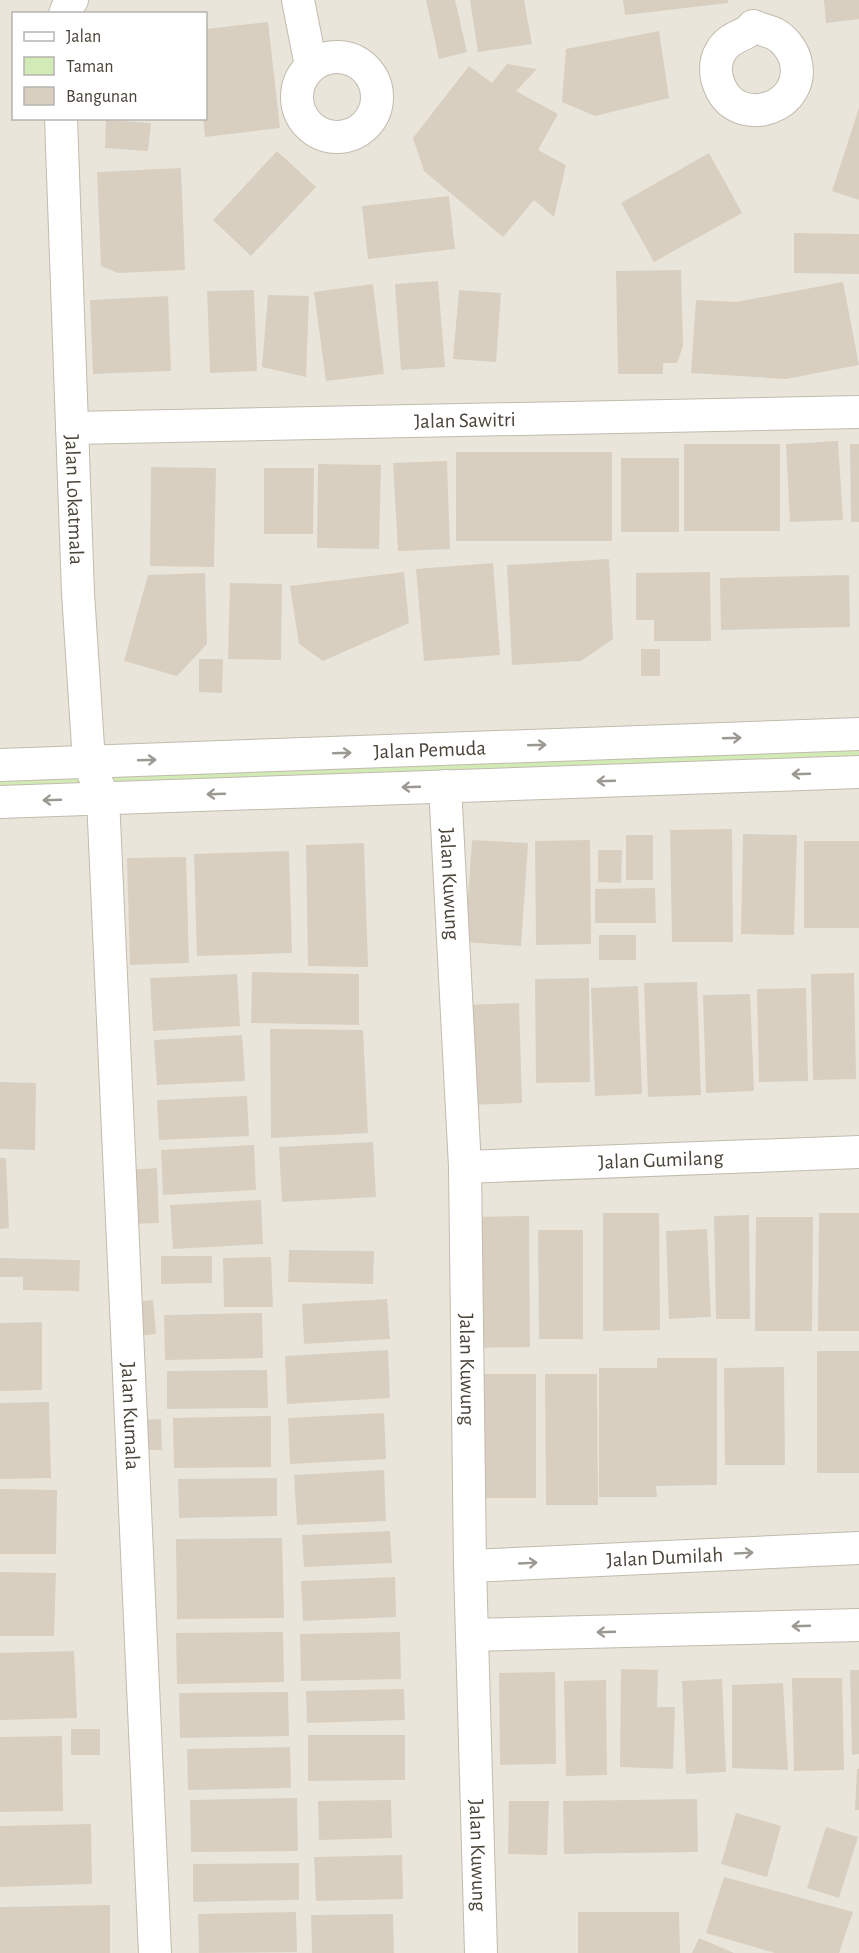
<svg xmlns="http://www.w3.org/2000/svg" width="859" height="1953" viewBox="0 0 859 1953" font-family="'Alegreya Sans',sans-serif">
<rect width="100%" height="100%" fill="#f6f3ec"/>
<g fill="#eae5da" fill-rule="evenodd">
<path d="M0,0H859V733L0,765ZM14,14H206V118H14Z"/>
<path d="M859,771V1953H0V802Z"/>
</g>
<path fill="#d2eab5" d="M859,734V772L0,802V765Z"/>
<g fill="#d8cfc1">
<path d="M426,0H455L467,52L439,59Z"/>
<path d="M470,0H524L532,44L478,52Z"/>
<path d="M623,0H728V3L625,15Z"/>
<path d="M824,0H859V19L826,23Z"/>
<path d="M268,22L280,128L205,137L203,118H206V29Z"/>
<path d="M659,31L669,98L595,116L562,102L566,49Z"/>
<path d="M507,64L537,69L516,91L558,114L538,150L566,165L554,217L534,200L503,237L424,171L413,138L469,66L492,83Z"/>
<path d="M859,108V200L832,191Z"/>
<path d="M106,120L151,123L148,151L105,148Z"/>
<path d="M277,151L316,187L251,256L213,220Z"/>
<path d="M709,153L742,213L654,262L621,203Z"/>
<path d="M181,168L185,270L118,273L101,266L97,172Z"/>
<path d="M449,196L455,249L368,259L362,206Z"/>
<path d="M794,233L859,234V274L794,273Z"/>
<path d="M681,270L683,346L677,363H663V374H618L616,271Z"/>
<path d="M438,281L445,367L401,370L395,284Z"/>
<path d="M843,282L859,365L786,379L691,373L696,300L736,302Z"/>
<path d="M373,284L384,374L326,381L314,292Z"/>
<path d="M254,290L257,371L210,373L207,291Z"/>
<path d="M459,290L501,293L496,362L453,359Z"/>
<path d="M268,295L309,296L306,377L262,367Z"/>
<path d="M168,296L171,371L93,374L90,300Z"/>
<path d="M838,441L843,520L790,522L786,444Z"/>
<rect x="684" y="444" width="96" height="87"/>
<path d="M850,444H859V522H851Z"/>
<rect x="456" y="452" width="156" height="89"/>
<rect x="621" y="458" width="58" height="74"/>
<path d="M447,461L450,549L398,551L393,463Z"/>
<path d="M318,464L381,465L379,549L317,548Z"/>
<path d="M151,467L216,468L214,567L150,566Z"/>
<path d="M264,468H314L313,534H264Z"/>
<path d="M609,559L613,639L581,661L512,665L507,565Z"/>
<path d="M493,563L500,655L424,661L416,569Z"/>
<path d="M404,572L409,623L323,661L299,644L290,586Z"/>
<path d="M710,572L711,641H654V620H636V573Z"/>
<path d="M205,573L207,644L177,676L124,661L148,575Z"/>
<path d="M849,575L850,627L721,630L720,578Z"/>
<path d="M230,583L282,584L281,660L228,659Z"/>
<rect x="641" y="649" width="19" height="27"/>
<path d="M199,659H223L222,693L199,692Z"/>
<path d="M732,829L733,942H672L670,830Z"/>
<path d="M743,834L797,835L794,935L741,934Z"/>
<rect x="626" y="835" width="27" height="45"/>
<path d="M472,840L528,843L521,946L465,942Z"/>
<path d="M590,840L591,944L536,945L535,841Z"/>
<rect x="804" y="841" width="55" height="87"/>
<path d="M364,843L368,967L308,966L306,845Z"/>
<path d="M598,850H622L621,883L598,882Z"/>
<path d="M289,851L292,953L197,956L194,854Z"/>
<path d="M186,857L189,963L130,965L127,858Z"/>
<path d="M655,888L656,923H595V889Z"/>
<rect x="599" y="935" width="37" height="25"/>
<path d="M252,972L359,974V1025L251,1023Z"/>
<path d="M854,973L856,1079L813,1080L811,974Z"/>
<path d="M237,974L240,1026L153,1031L150,978Z"/>
<path d="M589,978L590,1082L536,1083L535,979Z"/>
<path d="M697,982L701,1095L648,1097L644,983Z"/>
<path d="M638,986L642,1094L595,1096L591,988Z"/>
<path d="M806,988L808,1081L759,1082L757,989Z"/>
<path d="M750,994L754,1091L706,1093L703,995Z"/>
<path d="M519,1003L522,1103L469,1105L466,1005Z"/>
<path d="M270,1029L363,1030L368,1133L271,1138Z"/>
<path d="M242,1035L245,1081L157,1085L154,1040Z"/>
<path d="M0,1082L36,1083L35,1150L0,1149Z"/>
<path d="M247,1096L249,1136L159,1140L157,1100Z"/>
<path d="M373,1142L376,1197L282,1202L279,1147Z"/>
<path d="M254,1145L256,1190L163,1195L161,1150Z"/>
<path d="M0,1158H6L9,1228L0,1229Z"/>
<path d="M157,1168L159,1223L129,1224L127,1170Z"/>
<path d="M261,1200L263,1244L173,1249L170,1205Z"/>
<path d="M603,1213H659L660,1330L603,1331Z"/>
<path d="M819,1213H859V1331H818Z"/>
<path d="M749,1215L750,1319H716L714,1216Z"/>
<path d="M529,1216L530,1347L473,1348L472,1217Z"/>
<path d="M756,1217H813L812,1331H755Z"/>
<path d="M707,1229L711,1317L669,1319L666,1231Z"/>
<path d="M538,1230H583V1339H539Z"/>
<path d="M289,1250L374,1251L373,1284L288,1282Z"/>
<path d="M161,1256H212V1283L161,1284Z"/>
<path d="M271,1257L273,1307H224L223,1258Z"/>
<path d="M0,1258L80,1260L79,1291L23,1290V1277H0Z"/>
<path d="M387,1299L390,1339L304,1344L302,1304Z"/>
<path d="M153,1300L156,1334L136,1336L133,1302Z"/>
<path d="M262,1313L263,1358L165,1360L164,1315Z"/>
<path d="M42,1322V1390L0,1391V1323Z"/>
<path d="M388,1350L390,1398L287,1404L285,1356Z"/>
<rect x="817" y="1351" width="42" height="122"/>
<path d="M657,1358H717V1485L656,1486L657,1497H599V1368H657Z"/>
<path d="M784,1367L785,1465H725L724,1368Z"/>
<path d="M267,1370L268,1408L167,1409V1371Z"/>
<rect x="479" y="1374" width="57" height="124"/>
<path d="M545,1374H597L598,1505H546Z"/>
<path d="M49,1402L51,1478L0,1479V1403Z"/>
<path d="M384,1413L386,1459L290,1464L288,1418Z"/>
<path d="M271,1416V1467L174,1468L173,1418Z"/>
<path d="M161,1419L162,1450H139V1420Z"/>
<path d="M384,1470L386,1521L297,1525L294,1475Z"/>
<path d="M277,1478V1516L179,1518L178,1479Z"/>
<path d="M0,1489L57,1490L56,1554H0Z"/>
<path d="M390,1531L392,1563L304,1567L302,1535Z"/>
<path d="M282,1538L284,1618L177,1619L176,1539Z"/>
<path d="M0,1572L56,1573L54,1636H0Z"/>
<path d="M395,1577L396,1617L303,1621L301,1581Z"/>
<path d="M283,1632L284,1682L177,1684L176,1633Z"/>
<path d="M400,1632L401,1679L301,1681L300,1634Z"/>
<path d="M74,1651L77,1718L0,1720V1653Z"/>
<path d="M621,1669L658,1670L657,1707H675L673,1769L620,1767Z"/>
<path d="M850,1670H859V1754L852,1755Z"/>
<path d="M555,1672L556,1764L500,1765L499,1673Z"/>
<path d="M792,1678H842L844,1770L794,1771Z"/>
<path d="M722,1679L726,1772L686,1774L682,1681Z"/>
<path d="M606,1680L607,1775L566,1776L564,1681Z"/>
<path d="M783,1683L788,1770L732,1768V1685Z"/>
<path d="M404,1689L405,1720L307,1723L306,1691Z"/>
<path d="M288,1692L289,1736L180,1738L179,1693Z"/>
<rect x="71" y="1729" width="29" height="26"/>
<path d="M308,1735H405V1780L308,1781Z"/>
<path d="M62,1736L63,1811L0,1812V1737Z"/>
<path d="M290,1747L291,1788L188,1790L187,1749Z"/>
<path d="M857,1769H859V1810H855Z"/>
<path d="M297,1798L298,1851L191,1852L190,1800Z"/>
<path d="M697,1799L698,1852L564,1854L563,1801Z"/>
<path d="M391,1800L392,1838L319,1840L318,1801Z"/>
<path d="M509,1801H549L547,1855L508,1854Z"/>
<path d="M736,1813L781,1826L767,1877L721,1864Z"/>
<path d="M91,1824L92,1884L0,1887V1826Z"/>
<path d="M826,1827L858,1837L839,1898L807,1888Z"/>
<path d="M402,1855L403,1899L316,1901L314,1857Z"/>
<path d="M299,1863V1900L193,1902V1864Z"/>
<path d="M724,1877L853,1912L839,1953H775L706,1933Z"/>
<path d="M110,1905V1953H0V1907Z"/>
<path d="M296,1912L297,1952L199,1953L198,1914Z"/>
<path d="M578,1912H679L680,1953H578Z"/>
<path d="M393,1914L394,1953H312L311,1915Z"/>
<path d="M699,1938L734,1953H692Z"/>
</g>
<g fill="none" stroke-linecap="round" stroke-linejoin="round">
<defs>
<g id="street">
<path d="M298,0L311,66"/>
<path d="M65,14L69,3L72,0"/>
<path d="M753,26C760,29 768,31 775,34C784,39 792,49 795,59C809,107 739,131 720,87C715,76 714,62 721,51C730,35 746,37 753,26Z"/>
<circle cx="337" cy="97" r="40"/>
<path id="s1" d="M61,118L78,593L89,762L103,798L155,1953"/>
<path id="s2" d="M72,428L859,412"/>
<path id="s3" d="M0,765L859,734"/>
<path id="s4" d="M445,786L465,1167L470,1566L481,1953"/>
<path d="M0,802L859,772"/>
<path id="s5" d="M465,1167L859,1152"/>
<path id="s6" d="M470,1566L859,1548"/>
<path d="M472,1635L859,1625"/>
</g>
</defs>
<use href="#street" stroke="#c2bbae" stroke-width="34"/>
<use href="#street" stroke="#fff" stroke-width="32"/>
</g>
<defs><path id="oneway-shaft" d="M-6 0H5M1.5-3L5.5 0L1.5 3" fill="none" stroke-width="1.6" stroke-linecap="round" stroke-linejoin="round" transform="scale(1.5)"/></defs>
<g stroke="#9c9892">
<use href="#oneway-shaft" transform="translate(732 738) rotate(-2)"/>
<use href="#oneway-shaft" transform="translate(537 745) rotate(-2)"/>
<use href="#oneway-shaft" transform="translate(342 753) rotate(-2)"/>
<use href="#oneway-shaft" transform="translate(147 760) rotate(-2)"/>
<use href="#oneway-shaft" transform="translate(801 774) rotate(178)"/>
<use href="#oneway-shaft" transform="translate(606 781) rotate(178)"/>
<use href="#oneway-shaft" transform="translate(411 787) rotate(178)"/>
<use href="#oneway-shaft" transform="translate(216 794) rotate(178)"/>
<use href="#oneway-shaft" transform="translate(52 800) rotate(178)"/>
<use href="#oneway-shaft" transform="translate(744 1553) rotate(-3)"/>
<use href="#oneway-shaft" transform="translate(528 1563) rotate(-3)"/>
<use href="#oneway-shaft" transform="translate(801 1626) rotate(178)"/>
<use href="#oneway-shaft" transform="translate(606 1632) rotate(178)"/>
</g>
<g text-anchor="middle" dominant-baseline="central" stroke-width="5" stroke-linejoin="round" paint-order="stroke">
<g font-size="21" fill="#4b4439" stroke="#fff">
<text stroke="none"><textPath href="#s2" startOffset="393">Jalan Sawitri</textPath></text>
<text stroke="none"><textPath href="#s1" startOffset="382">Jalan Lokatmala</textPath></text>
<text stroke="none"><textPath href="#s3" startOffset="430">Jalan Pemuda</textPath></text>
<text stroke="none"><textPath href="#s4" startOffset="98">Jalan Kuwung</textPath></text>
<text stroke="none"><textPath href="#s5" startOffset="196">Jalan Gumilang</textPath></text>
<text stroke="none"><textPath href="#s4" startOffset="584">Jalan Kuwung</textPath></text>
<text stroke="none"><textPath href="#s1" startOffset="1302">Jalan Kumala</textPath></text>
<text stroke="none"><textPath href="#s6" startOffset="195">Jalan Dumilah</textPath></text>
<text stroke="none"><textPath href="#s4" startOffset="1070">Jalan Kuwung</textPath></text>
</g>
</g>
<rect x="12" y="12" width="195" height="108" fill="#ffffff" stroke="#b7b4b0" stroke-width="1.5"/>
<rect x="24" y="32" width="30" height="9" fill="#ffffff" stroke="#b7b4b0" stroke-width="1.5"/>
<text x="66" y="42" font-size="18" fill="#4b4439">Jalan</text>
<rect x="24" y="57" width="30" height="18" fill="#d2eab5" stroke="#b7b4b0" stroke-width="1.5"/>
<text x="66" y="72" font-size="18" fill="#4b4439">Taman</text>
<rect x="24" y="87" width="30" height="18" fill="#d8cfc1" stroke="#b7b4b0" stroke-width="1.5"/>
<text x="66" y="102" font-size="18" fill="#4b4439">Bangunan</text>
</svg>
